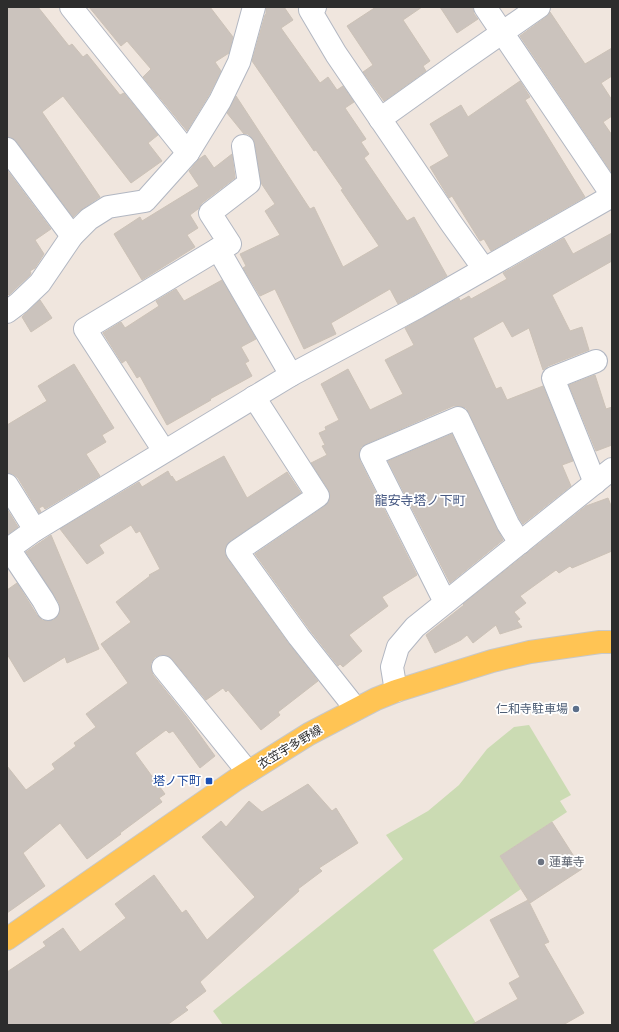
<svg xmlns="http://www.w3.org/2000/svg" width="619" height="1032" viewBox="0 0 619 1032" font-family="'Public Sans','Noto Sans JP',sans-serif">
<rect width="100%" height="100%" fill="#f0e6de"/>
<path fill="#cbdbb3" d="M529,725L571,795L560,801L567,812L500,856L521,889L433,950L477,1025H223L213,1011L403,859L386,835L428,811L459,785L487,749L514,727Z"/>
<g fill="#cbc3bd" stroke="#ccc2b7">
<path d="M7,7H38L69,46L72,44L83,57L87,54L120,95L124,93L158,135L148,143L162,161L131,183L63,96L42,112L100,197L82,209L73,217L17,142L12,138L7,137Z"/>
<path d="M89,7H210L233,37L229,53L215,62L221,71L209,95L187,131L143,77L151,69L127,41L121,46Z"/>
<path d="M266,7H284L293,20L281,28L320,83L328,77L337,90L343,86L354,102L345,108L366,139L361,142L369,154L364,158L407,221L414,217L447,276L398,304L390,289L331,323L336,334L304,349L275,289L260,296L243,268L246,266L240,254L280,235L265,211L275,204L261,183L255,144L252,138L248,134H244L227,113L236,96L310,209L314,207L343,267L379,246L341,190L343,189L327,166L316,150L314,151L252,61L265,15L266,14Z"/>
<path d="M376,7H422L403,20L430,61L423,66L426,71L384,101L363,72L373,65L347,26Z"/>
<path d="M440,7H473L474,14L478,19L457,33Z"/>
<path d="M550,12L585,64L612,48V76L601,83L612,100V116L603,122L612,135V173L520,36L546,17Z"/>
<path d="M520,81L530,97L525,100L585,197L491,251L484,239L480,241L452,196L449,198L430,167L449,156L430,124L461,105L468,117Z"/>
<path d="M232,154L235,178L202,203L198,209L190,215L198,228L187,235L195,247L142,280L114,234L140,217L142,221L199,186L189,171L199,159L205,155L214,168Z"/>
<path d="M7,170L51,229L35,240L44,254L35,268L30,271L31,273L30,275L9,295L7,293Z"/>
<path d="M612,233V261L552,295L570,331L582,327L589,350L548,366L543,370L529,328L512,337L503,321L473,338L496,389L501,387L507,400L543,386L573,461L562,465L571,486L523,524L519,518L469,413L466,408L460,406H453L366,444L361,447L359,454L360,461L417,575L382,597L388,606L349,635L362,651L343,667L340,664L338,666L309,629L255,554L325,506L329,501L330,495L328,489L311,463L327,455L322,446L325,445L319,433L326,430L325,427L339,420L321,384L348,369L370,410L403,394L385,360L414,345L405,328L459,298L460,301L469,296L471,299L507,279L503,273L564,238L573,254Z"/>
<path d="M222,280L256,339L241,347L249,361L245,363L252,376L210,399L211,400L167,425L140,376L137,378L126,360L122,363L103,333L121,322L125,328L159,306L156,301L176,289L184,301Z"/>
<path d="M40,300L52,318L31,332L22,317Z"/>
<path d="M74,364L114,428L102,435L106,442L86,454L100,476L45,509L43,506L39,508L41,512L39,513L18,478L13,474L7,473V425L47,401L38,386Z"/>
<path d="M595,375L606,409L612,407V445L596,451L569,385Z"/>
<path d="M452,434L497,529L503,540L450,583L388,461Z"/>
<path d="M224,456L247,498L287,472L301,493L230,541L226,546L225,553L227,558L289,644L318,681L278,712L280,715L261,730L228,690L226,692L223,688L206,700L172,659L168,656L161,655L155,657L151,663V669L153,675L186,716L215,756L200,768L173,731L169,733L166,730L135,753L165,794L159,798L162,802L120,833L121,834L87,859L60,823L23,853L45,886L7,913V766L26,790L55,769L52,764L76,746L74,743L96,727L86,714L128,683L101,644L131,622L116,602L150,576L149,575L160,569L140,531L136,533L131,525L99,545L104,553L87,564L60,529L139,482L142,487L168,471L171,477L172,476L176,482Z"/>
<path d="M608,498L612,508V551L572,568L570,566L559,573L556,570L520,596L526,603L514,612L520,619L517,621L522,627L500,634L496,625L473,643L467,635L461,640L435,653L426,635L464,605L463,604L586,506Z"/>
<path d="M7,509L18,527L7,535Z"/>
<path d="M51,535L99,649L67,663L65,657L24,682L7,654V590L17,583L37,615L42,620L47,621L54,620L58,616L60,610L59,603L26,552Z"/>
<path d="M308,784L332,811L336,808L358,843L319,868L322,871L298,889L299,891L200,982L206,991L185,1007L188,1010L167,1025H7V972L46,946L43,942L63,928L80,952L126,918L115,904L154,875L182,913L186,910L207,940L255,897L202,837L221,821L226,827L249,801L262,812Z"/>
<path d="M552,822L582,869L530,903L500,856Z"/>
<path d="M528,900L549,942L544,944L584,1013L563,1025H471L518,999L509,983L520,977L490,920Z"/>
</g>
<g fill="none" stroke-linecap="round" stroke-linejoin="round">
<defs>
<g id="minor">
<path d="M71,7L188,153"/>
<path d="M315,7L310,10L336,54L451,223L484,269"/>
<path d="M485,7L612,195"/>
<path d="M380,119L457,64L539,7"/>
<path d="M7,149L72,236"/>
<path d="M218,249L230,244L210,213L249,183L243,146"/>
<path d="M7,312L19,303L40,283L72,236L89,219L108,207L145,201L188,153L220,101L239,62L254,7"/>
<path d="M254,397L318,496L237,551L299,637L356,709"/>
<path d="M164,451L85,329L218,249L291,375"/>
<path d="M595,483L553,378L596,361"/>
<path d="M7,485L35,530"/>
<path d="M9,549L43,600L48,609"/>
<path d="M7,550L35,530L291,375L418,307L612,196"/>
<path d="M445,602L371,455L458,418L508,524L520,543"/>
<path d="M163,667L248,772"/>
<path d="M396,691L392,667L398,647L415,627L612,469"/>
</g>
<path id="primary" d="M7,939L237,779L309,734L376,699L396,691L492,661L530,652L600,642H612"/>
</defs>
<use href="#minor" stroke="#b2b7c2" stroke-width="24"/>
<use href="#primary" stroke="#c8c8c8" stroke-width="24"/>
<use href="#minor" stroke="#fff" stroke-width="22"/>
<use href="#primary" stroke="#ffc454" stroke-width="22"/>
</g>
<circle fill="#5c6f8a" stroke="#fff" stroke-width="1.5" cx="576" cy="709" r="4"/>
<rect fill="#1a4fb4" stroke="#fff" stroke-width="1.5" x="205" y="777" width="8" height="8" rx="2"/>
<circle fill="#6b7280" stroke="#fff" stroke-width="1.5" cx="541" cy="862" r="4"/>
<g text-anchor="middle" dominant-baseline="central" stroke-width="3.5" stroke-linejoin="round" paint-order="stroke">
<g font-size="12" fill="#4e5e75" stroke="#fff" text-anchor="end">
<text x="568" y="709">仁和寺駐車場</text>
</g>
<g font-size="12" fill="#2d2d2d" stroke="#fff">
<text transform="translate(290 747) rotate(-31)">衣笠宇多野線</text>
</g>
<g font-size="12" fill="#164399" stroke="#fff" text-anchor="end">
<text x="201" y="781">塔ノ下町</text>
</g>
<g font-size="12" fill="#5b616d" stroke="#fff" text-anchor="start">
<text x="549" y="862">蓮華寺</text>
</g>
<g font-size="13" fill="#475983" stroke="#fff">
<text x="420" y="500">龍安寺塔ノ下町</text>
</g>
</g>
<rect width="619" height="1032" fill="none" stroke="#2d2d2d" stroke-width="16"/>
</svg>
